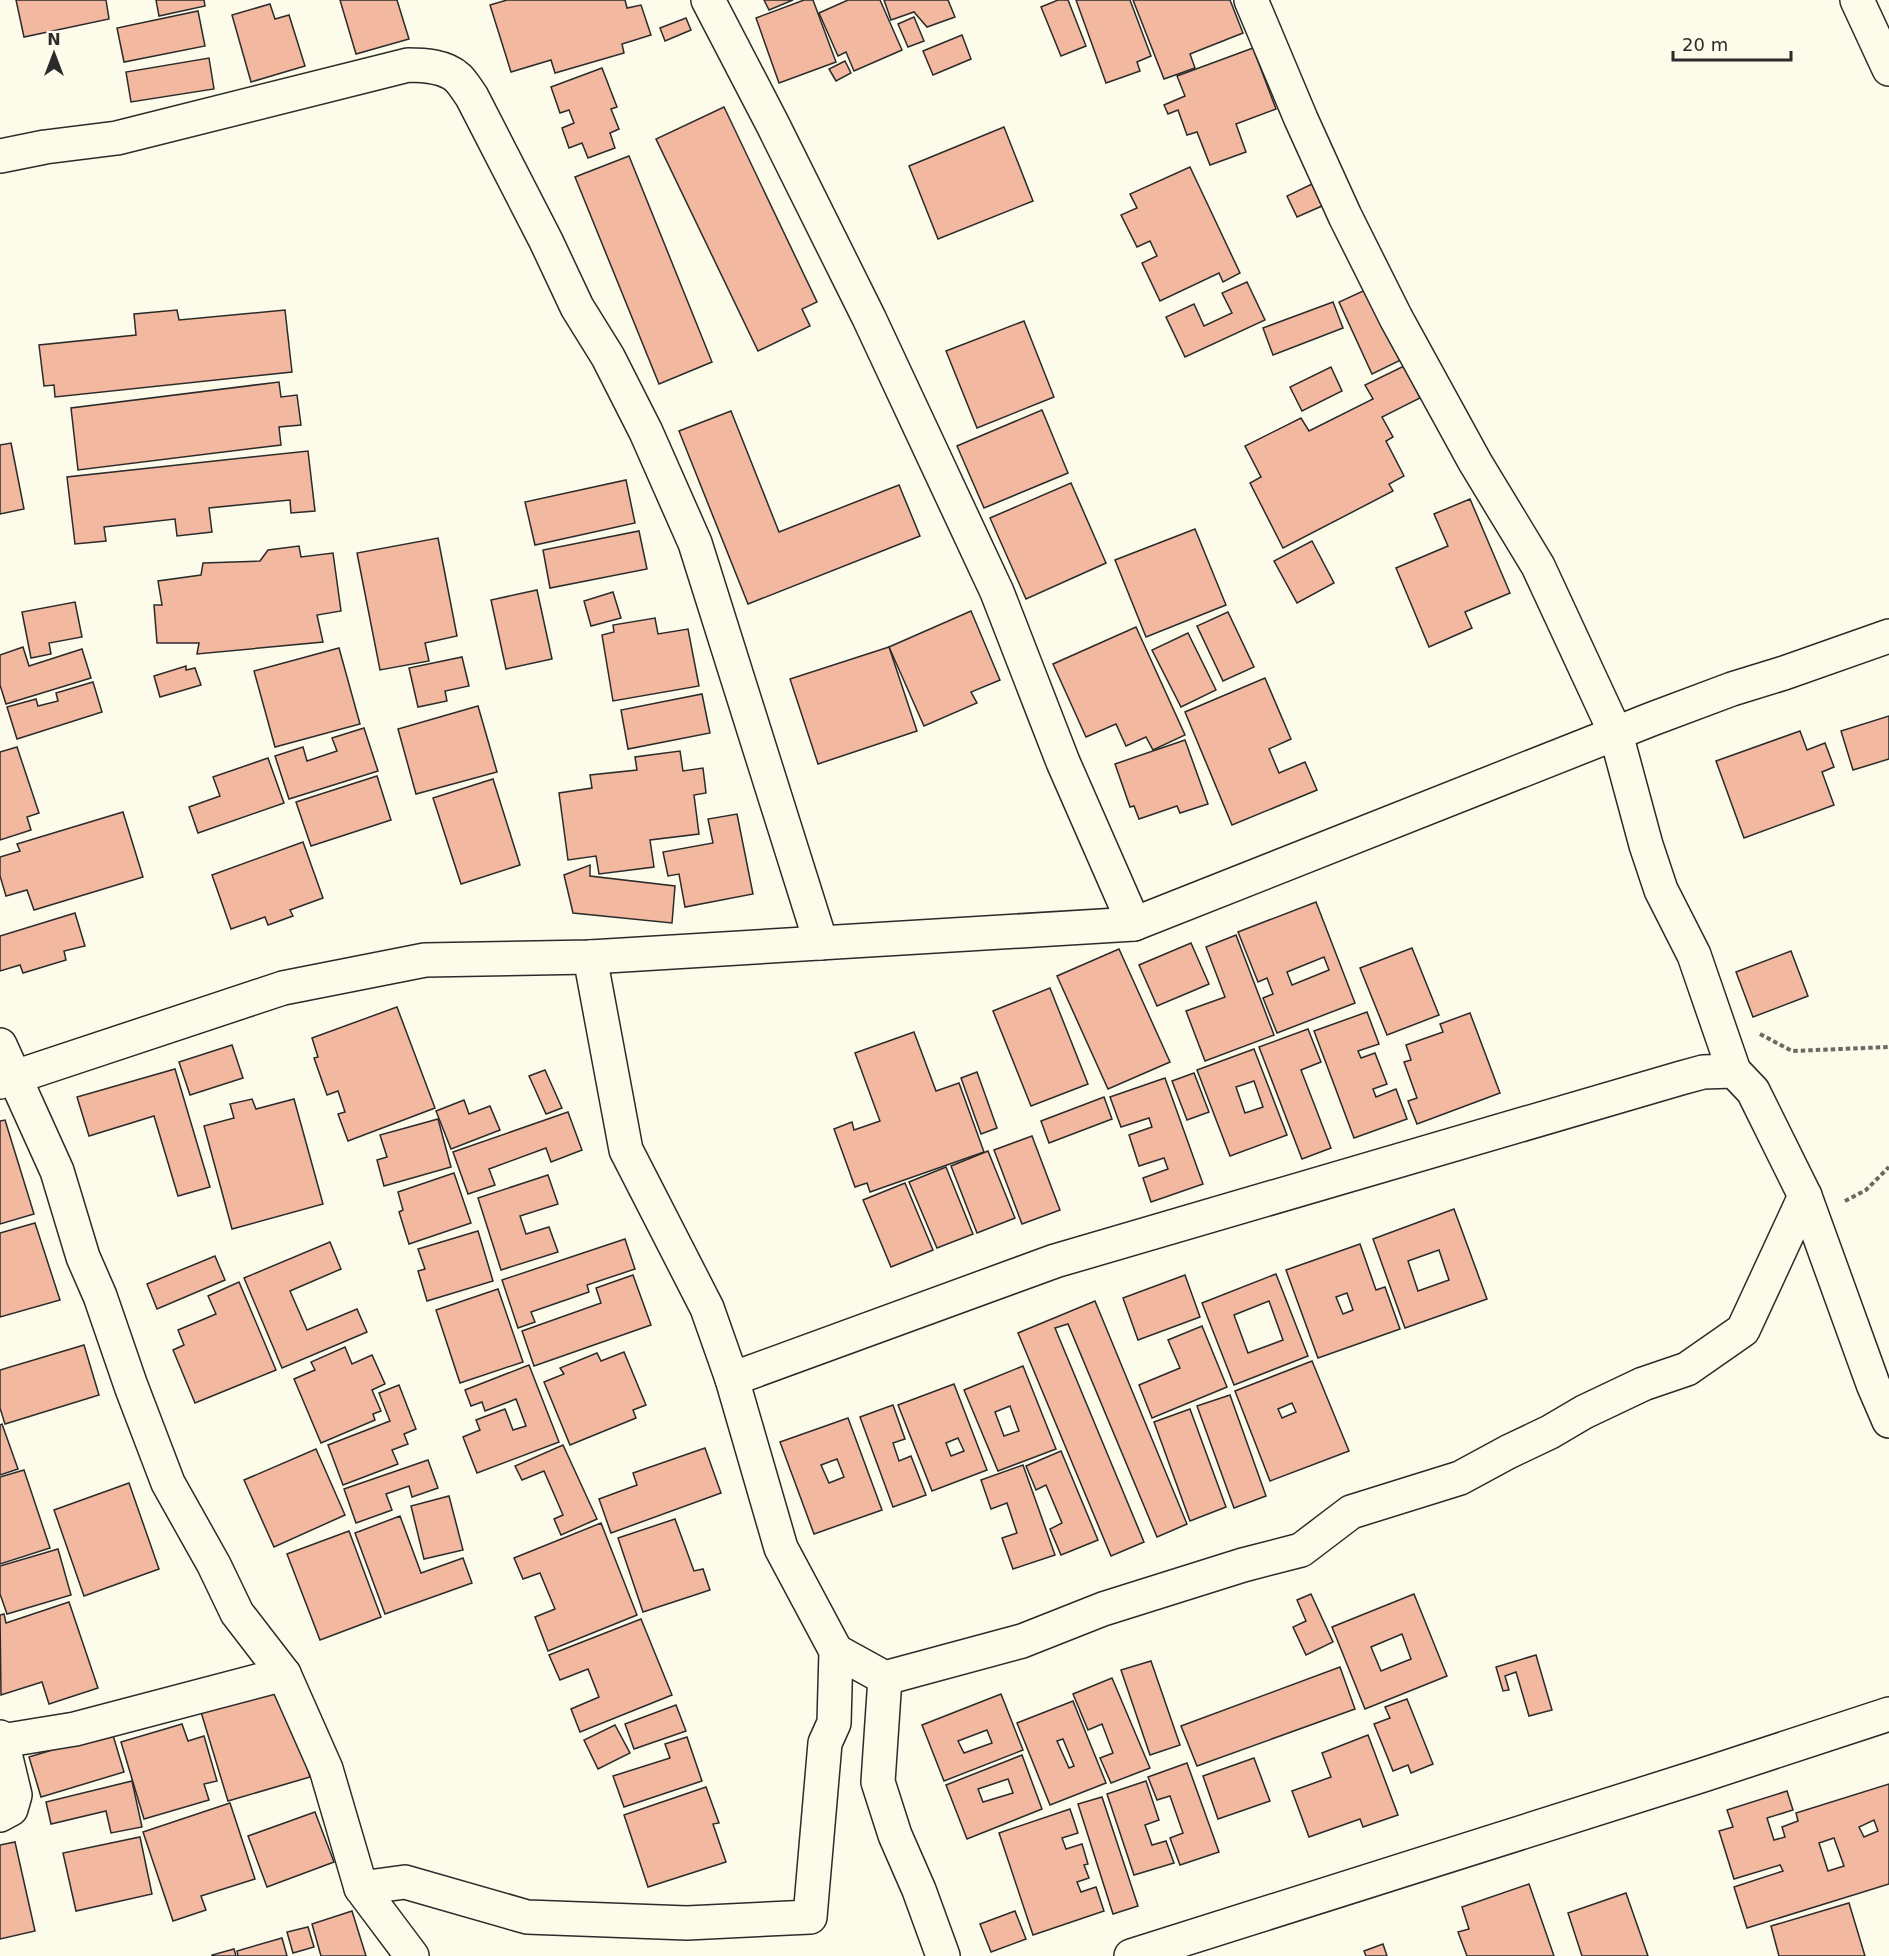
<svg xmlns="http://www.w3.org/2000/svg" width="1889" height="1956" viewBox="0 0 1889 1956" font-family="'DejaVu Sans',sans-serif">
<rect width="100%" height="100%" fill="#fdfbea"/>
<g fill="#f2b8a0" stroke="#2b2b2b" stroke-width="1.5" fill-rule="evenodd">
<path d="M16,0H106L109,19L24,37Z"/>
<path d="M156,0H204L205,6L159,16Z"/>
<path d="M340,0H397L409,39L356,54Z"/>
<path d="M507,0H625L627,8L641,5L651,35L622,44L624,53L555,73L551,60L511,72L490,5Z"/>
<path d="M764,0H793L769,10Z"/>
<path d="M804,0H813L836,62L779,83L756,18Z"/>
<path d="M848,0H880L902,50L854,71L846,52L838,56L819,13Z"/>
<path d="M884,0H948L955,17L927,27L914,12L891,20Z"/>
<path d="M1058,0H1068L1086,46L1061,56L1041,7Z"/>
<path d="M1076,0H1130L1151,56L1137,62L1140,71L1106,83Z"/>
<path d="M1133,0H1230L1243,33L1190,54L1195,68L1164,79Z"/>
<path d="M270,4L275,19L289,15L305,66L251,82L232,15Z"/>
<path d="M198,11L205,46L124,62L117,28Z"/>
<path d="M914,17L924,41L908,47L898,24Z"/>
<path d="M686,18L691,30L665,41L660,28Z"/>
<path d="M962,35L971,59L933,75L923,51Z"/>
<path d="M1253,48L1276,109L1236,124L1246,152L1210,165L1197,132L1187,135L1178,110L1168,114L1164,105L1185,96L1177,76Z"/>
<path d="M209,58L214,89L131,102L126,72Z"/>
<path d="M845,61L851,73L836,81L829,69Z"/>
<path d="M602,68L617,107L611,109L619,129L610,133L615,148L588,158L582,143L569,148L562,128L574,123L569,110L560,113L551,87Z"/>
<path d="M724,107L817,302L802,309L810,326L758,351L656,139Z"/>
<path d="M1004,127L1033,201L938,239L909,166Z"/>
<path d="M629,156L712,362L659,384L575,177Z"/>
<path d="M1190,167L1240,273L1223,282L1219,273L1160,301L1142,263L1157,256L1150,241L1137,247L1121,215L1137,208L1130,194Z"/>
<path d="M1312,184L1322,206L1297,217L1287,196Z"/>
<path d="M1247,282L1265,320L1185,357L1166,317L1194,304L1204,326L1232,313L1222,293Z"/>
<path d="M1374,286L1407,357L1372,374L1339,302Z"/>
<path d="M1333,302L1343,328L1273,355L1263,328Z"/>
<path d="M177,310L179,320L285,310L292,372L55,397L54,385L44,386L39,345L136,335L134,314Z"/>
<path d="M1024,321L1054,397L977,428L946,351Z"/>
<path d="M1404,366L1420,398L1382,417L1393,437L1386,441L1404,476L1389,484L1393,491L1283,548L1250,483L1261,477L1245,446L1301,418L1309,431L1373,399L1365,385Z"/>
<path d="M1331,367L1342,391L1302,411L1290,387Z"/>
<path d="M279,382L281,397L297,395L301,425L279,427L281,445L78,470L71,408Z"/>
<path d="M1042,410L1068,473L984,508L957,446Z"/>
<path d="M731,411L779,532L899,485L920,536L748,604L679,431Z"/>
<path d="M11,443L24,509L0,514V445Z"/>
<path d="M308,451L315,511L291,513L290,500L209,508L212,532L177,536L175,519L104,527L106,541L75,544L67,477Z"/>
<path d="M626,480L635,523L535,545L525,502Z"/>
<path d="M1071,483L1106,563L1026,599L990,518Z"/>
<path d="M1470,499L1510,593L1465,612L1472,628L1429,647L1396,568L1448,546L1434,514Z"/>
<path d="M1195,529L1226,605L1146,637L1115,560Z"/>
<path d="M639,531L647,569L550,588L543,550Z"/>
<path d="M438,538L457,636L425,643L429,661L380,670L357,553Z"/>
<path d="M1312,541L1334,583L1297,603L1274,561Z"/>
<path d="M299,546L301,557L333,553L341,611L317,615L323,642L197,654L199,643H157L154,605H162L158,581L201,575L203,563L260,561L268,550Z"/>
<path d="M537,590L552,659L506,669L491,600Z"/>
<path d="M613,592L621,618L591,626L584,601Z"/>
<path d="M75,602L82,637L49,643L51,654L31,658L22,612Z"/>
<path d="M971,611L1000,680L971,692L977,703L924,726L889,647Z"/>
<path d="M1228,612L1254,667L1223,681L1197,626Z"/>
<path d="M655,618L658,634L688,629L699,686L613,701L602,635L614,632L613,625Z"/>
<path d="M1136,627L1185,735L1153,750L1146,737L1126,746L1116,724L1086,737L1053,664Z"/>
<path d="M1188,633L1216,690L1181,707L1152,650Z"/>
<path d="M23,647L29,666L82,649L91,678L6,704L0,685V655Z"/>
<path d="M889,647L917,731L818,764L790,679Z"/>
<path d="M339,648L360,724L275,747L254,671Z"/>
<path d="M462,657L469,686L445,691L447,701L418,707L409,668Z"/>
<path d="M186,666V670L195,668L201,685L160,697L154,676Z"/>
<path d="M1265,678L1291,739L1269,749L1279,773L1305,762L1317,790L1232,825L1185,712Z"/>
<path d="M93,682L102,712L17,739L7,707L36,699L38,706L58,701L56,693Z"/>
<path d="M702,694L710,733L628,749L621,710Z"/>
<path d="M478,706L497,772L416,794L398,729Z"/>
<path d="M1889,716V759L1853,770L1841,731Z"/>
<path d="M364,728L378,771L289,799L275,756L303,747L307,761L337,751L332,738Z"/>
<path d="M1800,731L1807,750L1825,743L1834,767L1822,772L1834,805L1744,838L1716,761Z"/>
<path d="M1185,740L1208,804L1180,813L1177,806L1139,819L1134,806L1130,807L1115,764Z"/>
<path d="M17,747L39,813L27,817L31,830L0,840V752Z"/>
<path d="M680,751L683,771L703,768L706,793L694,795L699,834L650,840L654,867L599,874L596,856L568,860L559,793L592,788L590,775L637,770L635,757Z"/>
<path d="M268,758L284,803L198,833L189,807L220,796L213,777Z"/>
<path d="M377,776L391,820L311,846L296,802Z"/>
<path d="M493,779L520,865L461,884L433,798Z"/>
<path d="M123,812L143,877L34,910L27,890L6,896L0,876V857L20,851L17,844Z"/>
<path d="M737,814L753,894L685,907L679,874L668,876L663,852L713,843L708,819Z"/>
<path d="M303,842L323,898L290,910L293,916L268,925L265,917L231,929L212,875Z"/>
<path d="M590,865V876L675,886L672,923L573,913L564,875Z"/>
<path d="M1316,902L1355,1003L1277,1033L1263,998L1273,994L1267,978L1258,982L1238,932ZM1324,957L1329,970L1292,985L1287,972Z"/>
<path d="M75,913L85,946L64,951L66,960L23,973L20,965L0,971V936Z"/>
<path d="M1236,935L1274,1035L1205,1061L1186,1011L1225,997L1206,947Z"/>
<path d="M1191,943L1209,984L1157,1006L1139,965Z"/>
<path d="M1412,948L1439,1015L1387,1035L1360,968Z"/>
<path d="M1119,949L1170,1062L1108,1089L1057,976Z"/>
<path d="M1791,951L1808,996L1753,1017L1736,972Z"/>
<path d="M1050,988L1088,1084L1031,1106L993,1011Z"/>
<path d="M397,1007L435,1108L348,1141L338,1114L345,1112L338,1091L327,1095L314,1058L318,1057L312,1038Z"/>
<path d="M1367,1012L1379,1044L1358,1051L1361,1058L1375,1053L1387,1084L1373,1089L1376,1097L1396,1089L1407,1119L1354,1138L1314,1031Z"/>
<path d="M1470,1013L1500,1093L1417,1124L1408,1101L1417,1098L1404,1062L1411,1060L1406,1045L1443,1032L1440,1024Z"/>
<path d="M1308,1029L1321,1062L1301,1070L1331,1148L1302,1159L1259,1047Z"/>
<path d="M914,1032L936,1091L959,1083L984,1152L870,1192L867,1183L855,1187L834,1129L852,1122L854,1130L880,1121L855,1053Z"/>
<path d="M232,1045L243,1078L190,1095L179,1062Z"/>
<path d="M1254,1049L1287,1135L1230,1156L1197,1070ZM1254,1081L1263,1107L1245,1113L1236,1087Z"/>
<path d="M175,1069L210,1187L178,1196L154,1116L89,1136L77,1097Z"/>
<path d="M545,1070L562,1108L546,1114L529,1076Z"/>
<path d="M977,1072L997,1128L981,1134L961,1078Z"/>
<path d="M1194,1073L1209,1112L1187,1120L1172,1081Z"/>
<path d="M1165,1078L1203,1184L1151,1202L1143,1178L1168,1169L1164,1158L1139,1166L1129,1135L1152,1127L1149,1118L1121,1127L1110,1097Z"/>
<path d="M1104,1097L1112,1119L1049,1143L1041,1121Z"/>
<path d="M252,1099L256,1109L294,1099L323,1204L232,1229L204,1126L234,1118L230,1104Z"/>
<path d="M464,1100L469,1114L490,1106L500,1130L451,1149L436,1111Z"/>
<path d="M568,1112L582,1150L551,1162L546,1148L489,1169L495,1185L468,1194L453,1152Z"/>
<path d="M438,1119L451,1167L384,1186L377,1160L387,1157L380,1135Z"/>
<path d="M5,1120L34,1214L0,1224V1121Z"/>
<path d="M1032,1136L1060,1210L1022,1224L994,1150Z"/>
<path d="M988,1151L1015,1218L977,1233L951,1166Z"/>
<path d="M946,1167L973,1234L937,1248L909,1182Z"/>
<path d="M454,1173L471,1223L409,1244L399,1212L403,1210L398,1192Z"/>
<path d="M548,1175L558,1204L520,1216L526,1234L549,1227L558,1252L501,1270L478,1198Z"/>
<path d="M905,1183L933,1250L891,1267L863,1200Z"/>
<path d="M1454,1209L1487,1299L1405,1328L1373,1239ZM1439,1250L1449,1280L1418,1291L1408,1261Z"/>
<path d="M35,1223L60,1300L0,1317V1233Z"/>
<path d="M478,1231L493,1281L427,1301L418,1271L425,1269L418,1249Z"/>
<path d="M625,1239L635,1269L587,1285L589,1292L531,1312L535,1322L518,1328L502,1280Z"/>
<path d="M330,1242L341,1269L290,1291L307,1330L357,1309L367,1332L282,1368L244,1278Z"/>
<path d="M1360,1244L1376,1290L1385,1287L1400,1329L1318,1358L1286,1270ZM1347,1293L1353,1310L1343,1314L1336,1297Z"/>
<path d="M215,1256L225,1280L157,1309L147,1284Z"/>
<path d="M1276,1274L1308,1356L1234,1385L1202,1303ZM1269,1301L1283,1340L1248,1353L1234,1315Z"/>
<path d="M633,1275L651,1325L534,1366L522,1331L601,1303L596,1288Z"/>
<path d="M1185,1275L1200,1317L1138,1340L1123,1298Z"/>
<path d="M239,1282L276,1370L195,1403L173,1350L184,1345L178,1330L216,1314L208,1296Z"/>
<path d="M498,1289L523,1362L460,1383L436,1310Z"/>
<path d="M1095,1301L1187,1524L1157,1537L1068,1324L1055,1328L1144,1542L1111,1556L1018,1333Z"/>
<path d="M1202,1326L1227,1387L1152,1418L1139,1385L1180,1368L1168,1340Z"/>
<path d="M84,1345L99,1395L5,1424L0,1408V1370Z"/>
<path d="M345,1347L352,1364L372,1355L385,1384L372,1390L381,1411L373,1414L375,1420L321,1443L294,1379L315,1370L311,1362Z"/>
<path d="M624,1352L646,1405L633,1410L636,1418L570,1445L544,1382L564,1374L560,1368L597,1353L601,1361Z"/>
<path d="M1312,1361L1349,1451L1270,1481L1235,1391ZM1292,1403L1296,1412L1282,1418L1278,1409Z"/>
<path d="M529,1365L559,1442L477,1473L463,1437L480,1430L476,1420L505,1409L513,1430L526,1426L516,1399L485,1411L482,1402L471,1406L465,1390Z"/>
<path d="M1023,1366L1056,1449L998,1471L964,1390ZM1010,1406L1019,1431L1004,1436L995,1412Z"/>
<path d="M954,1384L987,1470L932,1491L898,1405ZM958,1438L964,1451L951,1456L946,1443Z"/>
<path d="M399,1385L416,1429L404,1434L408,1444L392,1450L398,1464L343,1485L328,1445L390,1421L379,1393Z"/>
<path d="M1230,1395L1266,1496L1234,1508L1197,1406Z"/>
<path d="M893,1405L905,1439L893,1443L899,1461L911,1456L926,1495L893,1507L860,1417Z"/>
<path d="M1190,1409L1226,1507L1190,1521L1154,1422Z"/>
<path d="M848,1418L882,1510L814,1534L780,1442ZM837,1459L844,1477L829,1483L821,1465Z"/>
<path d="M2,1424L18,1469L0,1475V1425Z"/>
<path d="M563,1445L597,1519L561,1535L554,1519L563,1515L544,1471L522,1480L515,1466Z"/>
<path d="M705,1448L721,1493L611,1533L599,1499L637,1485L633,1473Z"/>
<path d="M316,1449L345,1515L274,1547L244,1480Z"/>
<path d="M1061,1451L1098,1540L1061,1555L1050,1529L1062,1523L1046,1485L1036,1490L1026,1466Z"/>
<path d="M428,1460L438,1488L412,1497L409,1486L386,1494L392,1510L356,1523L344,1489Z"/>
<path d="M1023,1465L1055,1555L1013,1569L1002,1538L1017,1533L1007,1503L991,1509L981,1480Z"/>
<path d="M24,1470L50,1548L0,1564V1477Z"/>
<path d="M129,1483L159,1569L84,1596L54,1510Z"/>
<path d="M449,1496L463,1550L424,1559L411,1506Z"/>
<path d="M400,1516L421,1573L463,1558L472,1583L385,1614L355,1533Z"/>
<path d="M675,1519L694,1571L703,1569L710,1590L643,1612L618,1538Z"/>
<path d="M601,1523L637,1615L548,1651L535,1617L555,1609L540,1573L523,1579L514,1558Z"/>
<path d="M349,1531L381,1617L320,1640L287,1554Z"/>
<path d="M58,1549L71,1595L7,1614L0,1594V1566Z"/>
<path d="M1311,1594L1333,1642L1306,1655L1293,1627L1306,1621L1297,1600Z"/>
<path d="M1414,1594L1447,1676L1365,1709L1332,1627ZM1402,1634L1411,1659L1381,1671L1371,1647Z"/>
<path d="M69,1602L98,1688L49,1704L42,1682L1,1695L0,1615L4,1614L6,1623Z"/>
<path d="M641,1619L672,1695L580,1732L571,1709L599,1697L588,1669L560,1680L549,1655Z"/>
<path d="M1536,1655L1552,1710L1529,1716L1516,1672L1505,1676L1509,1690L1503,1691L1496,1667Z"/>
<path d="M1151,1661L1180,1745L1150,1755L1121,1670Z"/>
<path d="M1340,1667L1355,1709L1197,1766L1181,1726Z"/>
<path d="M1112,1678L1150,1768L1111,1783L1100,1758L1113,1753L1102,1724L1088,1730L1073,1694Z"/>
<path d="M283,1688L310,1777L228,1801L201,1712Z"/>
<path d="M1001,1694L1023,1750L944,1781L922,1725ZM987,1730L992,1743L964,1753L958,1741Z"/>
<path d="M1407,1699L1433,1764L1411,1773L1408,1765L1393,1771L1374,1724L1390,1718L1385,1707Z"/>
<path d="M1073,1701L1106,1783L1050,1805L1017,1723ZM1063,1739L1074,1766L1069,1768L1057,1741Z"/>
<path d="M676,1705L686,1731L634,1749L625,1724Z"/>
<path d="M182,1724L188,1741L204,1736L217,1781L204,1784L209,1800L144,1819L121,1742Z"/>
<path d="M615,1725L630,1753L598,1769L584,1740Z"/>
<path d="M112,1732L124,1772L41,1797L29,1757Z"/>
<path d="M1368,1735L1398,1815L1363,1827L1360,1819L1309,1837L1292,1791L1331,1777L1322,1753Z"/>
<path d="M687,1737L702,1781L624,1807L613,1776L670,1758L665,1744Z"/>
<path d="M1022,1755L1042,1809L967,1839L946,1785ZM1008,1779L1013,1793L983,1802L978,1789Z"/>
<path d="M1254,1758L1270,1801L1218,1819L1203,1776Z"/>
<path d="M1187,1763L1219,1852L1180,1865L1170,1838L1183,1833L1170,1796L1157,1800L1148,1777Z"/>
<path d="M132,1781L142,1827L111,1833L106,1811L51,1824L46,1802Z"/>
<path d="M1146,1781L1159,1820L1145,1825L1152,1845L1166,1841L1174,1863L1134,1875L1107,1794Z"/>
<path d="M1889,1784V1884L1747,1928L1734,1887L1783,1871L1780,1865L1734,1879L1719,1831L1733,1827L1727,1810L1787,1791L1793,1810L1767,1818L1774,1840L1785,1837L1782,1827L1798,1821L1796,1813ZM1874,1820L1878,1831L1864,1837L1859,1827ZM1834,1838L1844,1866L1828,1871L1819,1843Z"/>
<path d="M706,1787L719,1823L713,1824L726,1862L648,1887L624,1815Z"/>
<path d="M1102,1797L1138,1906L1113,1914L1078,1804Z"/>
<path d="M230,1803L255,1879L201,1896L206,1910L173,1921L143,1832Z"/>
<path d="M1070,1809L1078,1833L1062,1838L1066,1849L1082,1844L1088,1864L1084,1865L1089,1878L1077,1882L1081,1892L1096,1887L1104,1911L1033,1935L999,1833Z"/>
<path d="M315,1812L334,1862L267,1887L248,1836Z"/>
<path d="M140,1837L152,1894L76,1911L63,1853Z"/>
<path d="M15,1842L35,1931L0,1939V1845Z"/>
<path d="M1529,1884L1554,1956H1467L1458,1932L1469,1929L1462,1907Z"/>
<path d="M1626,1893L1648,1956H1582L1568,1913Z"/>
<path d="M1849,1903L1865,1956H1779L1771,1926Z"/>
<path d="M352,1911L366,1956H321L312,1924Z"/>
<path d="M1015,1911L1026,1939L991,1952L980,1924Z"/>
<path d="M308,1927L314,1947L293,1953L287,1932Z"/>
<path d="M282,1938L287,1956H238L237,1951Z"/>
<path d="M1383,1944L1387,1956H1366L1364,1951Z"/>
<path d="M234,1949L236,1956H212V1955Z"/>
</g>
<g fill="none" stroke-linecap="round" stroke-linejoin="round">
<defs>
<g id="minor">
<path d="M708,0L773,125L869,318L997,592L1063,762L1134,924"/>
<path d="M1251,0L1301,119L1345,216L1396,318L1475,462L1538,566L1616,734L1646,845L1661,890L1694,955L1734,1071L1753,1091L1805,1196L1873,1384L1889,1421"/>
<path d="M0,156L45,147L117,138L408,65C424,65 445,66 458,78C463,83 468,91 472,97L546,241L577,307L608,357L646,432L695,543L821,943"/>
<path d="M0,1045L57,1171L83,1257L100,1296L131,1386L168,1483L214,1565L237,1613L284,1674L326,1769L361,1888L412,1956"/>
<path d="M0,1082L283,988L425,960L590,957L1134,924L1652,719L1732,689L1784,673L1889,636"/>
<path d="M732,1379L1055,1261L1681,1078L1703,1072L1734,1071"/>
<path d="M836,1651L885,1678L1022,1641L1103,1609L1243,1565L1301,1550L1351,1512L1460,1478L1508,1452L1550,1432L1584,1412L1643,1384L1687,1369L1743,1330L1805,1196"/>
<path d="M885,1678L878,1782L895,1835L919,1890L943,1956"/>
<path d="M0,1737L2,1741L75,1729L284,1674"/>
<path d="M0,1815L11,1809L15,1795L2,1741"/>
<path d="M361,1888L405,1882L527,1917L687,1923L810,1917L825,1743L834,1723L836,1651L781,1548L732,1379L707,1308L626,1150L590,957"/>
<path d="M1131,1956L1700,1776L1889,1714"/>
</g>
<path id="trunk" d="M1857,0L1889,69"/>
</defs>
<use href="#minor" stroke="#2b2b2b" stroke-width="36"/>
<use href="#trunk" stroke="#2b2b2b" stroke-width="36"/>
<g stroke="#6a6964" stroke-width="4" stroke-dasharray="4.5 3" stroke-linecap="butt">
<path d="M1760,1034L1792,1051L1889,1047"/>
<path d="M1845,1201L1866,1190L1889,1167"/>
</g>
<use href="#minor" stroke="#fdfbea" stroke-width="33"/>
<use href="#trunk" stroke="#fdfbea" stroke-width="33"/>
</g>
<g transform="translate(54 54)" stroke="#fdfbea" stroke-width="4.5" paint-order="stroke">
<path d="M0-4.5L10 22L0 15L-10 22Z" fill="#2b2b2b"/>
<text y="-9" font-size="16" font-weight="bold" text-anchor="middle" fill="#2b2b2b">N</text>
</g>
<path d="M1673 51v9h118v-9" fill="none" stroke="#2b2b2b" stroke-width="3"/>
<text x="1682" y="51" font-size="18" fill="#2b2b2b" stroke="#fdfbea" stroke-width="4.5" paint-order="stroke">20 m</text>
</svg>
